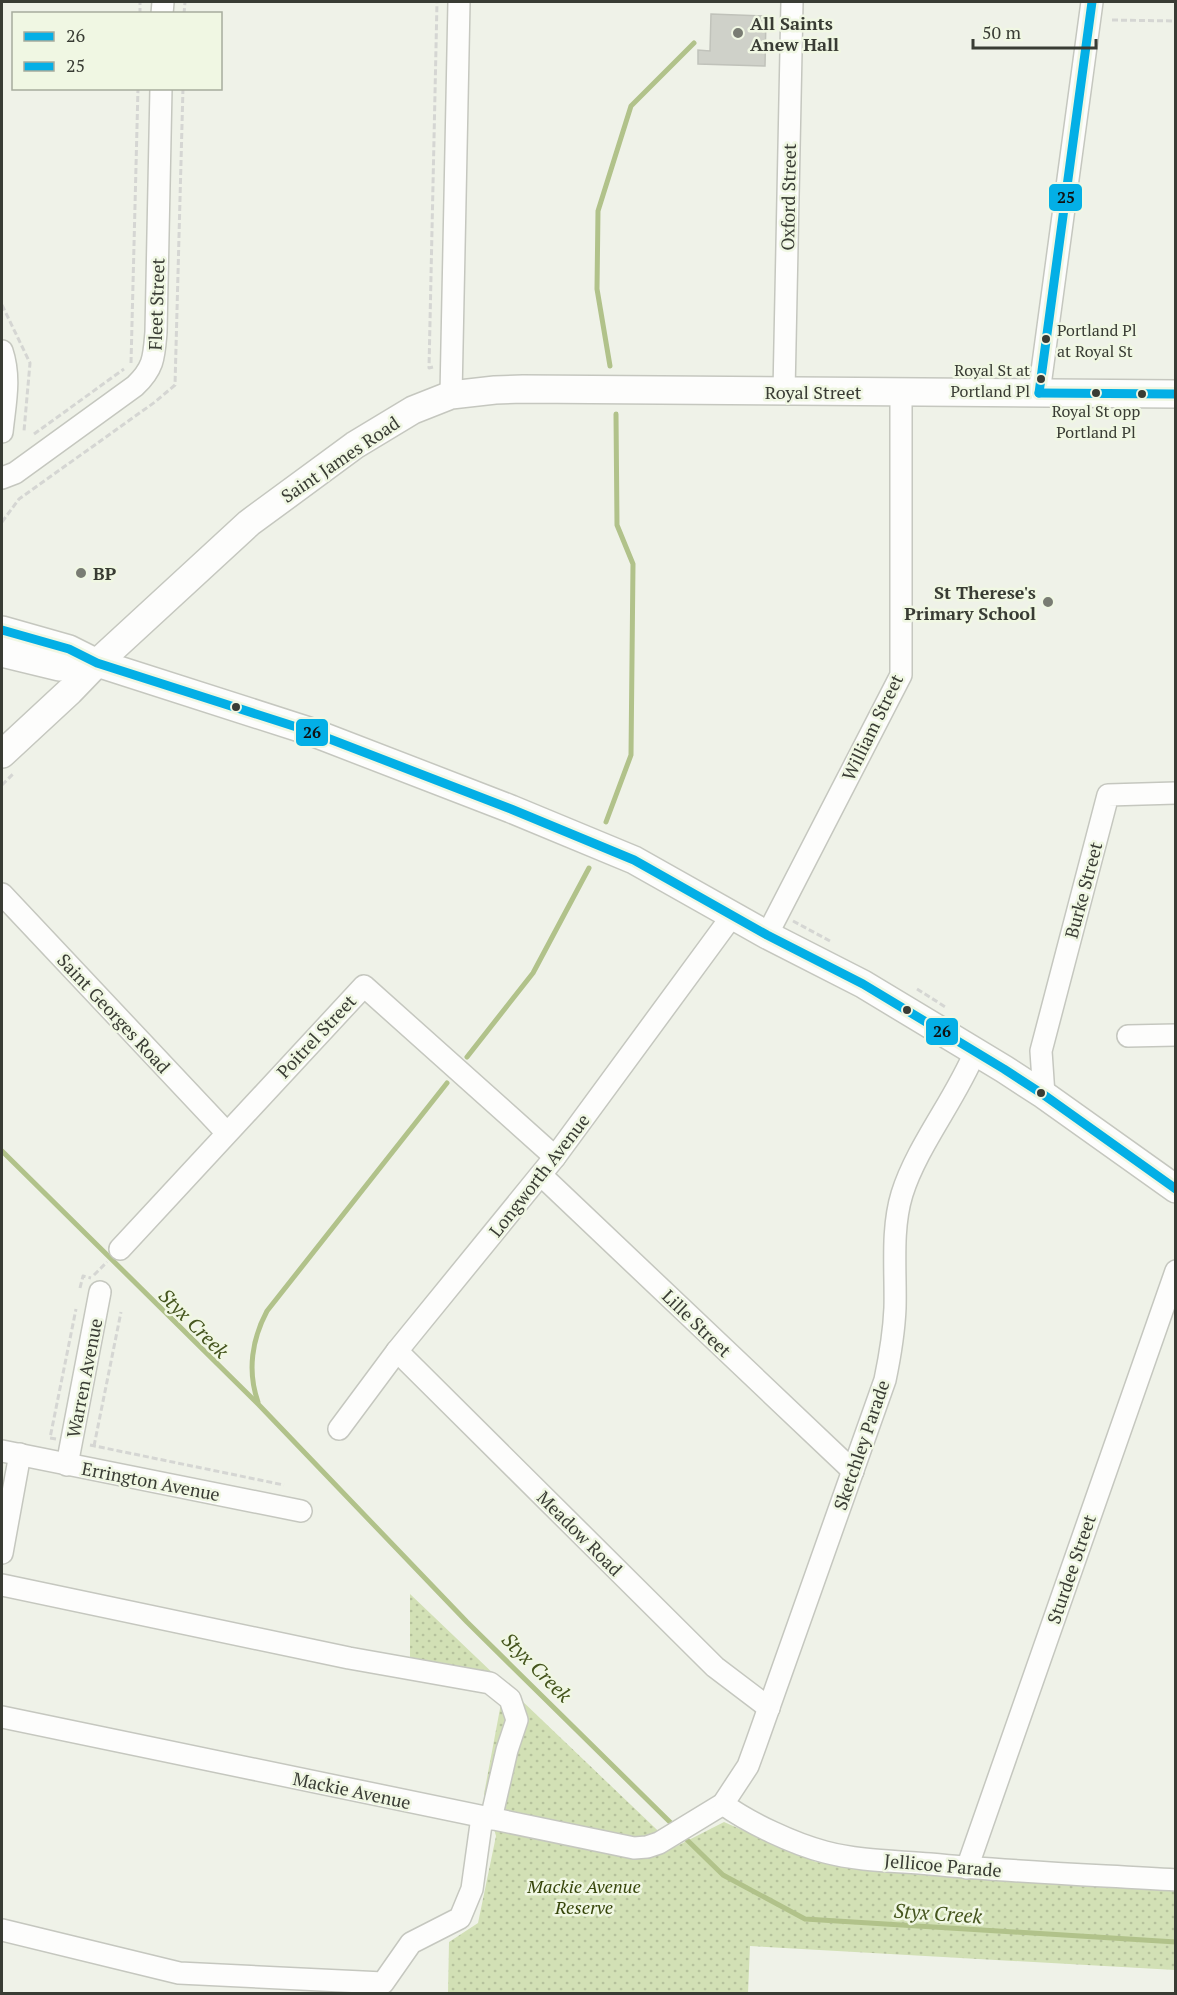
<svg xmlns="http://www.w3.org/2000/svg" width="1177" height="1995" viewBox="0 0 1177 1995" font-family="'PT Serif',serif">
<defs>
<pattern id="grass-dots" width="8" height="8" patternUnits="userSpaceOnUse" patternTransform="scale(1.5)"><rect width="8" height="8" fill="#d2e0b5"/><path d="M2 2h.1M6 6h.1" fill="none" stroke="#b5c19c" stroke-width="1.8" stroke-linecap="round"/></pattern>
</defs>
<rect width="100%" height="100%" fill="#eff2e8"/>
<path fill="url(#grass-dots)" d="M410,1594L675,1847L724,1822L816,1862L1175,1885V1970L750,1946L748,1993H448L449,1942L478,1923L496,1836L484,1794L502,1698L410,1674Z"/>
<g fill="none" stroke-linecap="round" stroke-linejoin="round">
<g stroke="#b1c28a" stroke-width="5">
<path d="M610,366L597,289L598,211L631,106L694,43"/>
<path d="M606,822L631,755L633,564L617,525L616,414"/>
<path d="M467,1057L533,973L589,868"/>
<path d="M2,1151L259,1405L467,1622L676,1828"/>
<path d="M258,1402C247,1371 252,1339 267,1311L447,1083"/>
<path d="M682,1835L723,1875L805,1919L1176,1942"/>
</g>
</g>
<path fill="#cfd1c9" stroke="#c0c2ba" stroke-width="1.5" d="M711,14L766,16L765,66L698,64V50L710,51Z"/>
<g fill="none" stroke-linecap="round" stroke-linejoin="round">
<defs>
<g id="minor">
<path d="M162,14L163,2"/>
<path d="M2,351C11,378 5,403 2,432"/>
<path d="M784,392L792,2"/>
<path d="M1039,393L1092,2"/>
<path d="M451,395L459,2"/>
<path d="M2,478L15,473L135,386C154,368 154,357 156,332L161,88"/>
<path d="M2,894L226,1132"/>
<path d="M767,935L901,675V393"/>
<path d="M1128,1036L1176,1035"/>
<path d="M1044,1095L1041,1051L1108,795L1176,793"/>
<path d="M541,1175L853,1471"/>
<path d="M120,1249L364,986L555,1157"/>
<path d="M397,1351L715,1667L769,1708"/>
<path d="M339,1429L397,1351L555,1157L732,916"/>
<path d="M2,1451L301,1511"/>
<path d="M67,1465L100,1292"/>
<path d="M2,1553L20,1454"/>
<path d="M2,1585L349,1658L490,1683L510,1699L517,1720L507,1750L491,1819"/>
<path d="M2,1717L634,1848L647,1847L659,1843L723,1804L748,1766L756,1744L885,1380C890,1356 894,1332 895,1308C896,1271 891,1230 902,1194C917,1146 955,1100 975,1052"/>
<path d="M723,1804C749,1823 794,1844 825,1852C859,1861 895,1861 930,1864C1011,1872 1094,1875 1176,1880"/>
<path d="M967,1868L1176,1271"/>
<path d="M2,1930L179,1973L383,1983L411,1943L460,1918L472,1889L482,1817"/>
</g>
<g id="major">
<path d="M2,630L69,649L97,663L309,731L511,809L634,860L767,935L863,984L1004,1069L1044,1095L1176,1189"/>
<path d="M2,653L59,667L97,663"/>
<path d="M2,754L70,691L97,663L249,523L355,445L413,410L451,395L495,390L523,389L1176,394"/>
</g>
</defs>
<use href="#minor" stroke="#c5c7bf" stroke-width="24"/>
<use href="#major" stroke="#c5c7bf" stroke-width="30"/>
<g stroke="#d5d6d3" stroke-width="3" stroke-dasharray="6 3" stroke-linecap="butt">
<path d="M140,14V2"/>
<path d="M184,14L185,2"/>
<path d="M1112,20L1176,21"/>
<path d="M2,305L30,363L24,431"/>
<path d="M131,363L138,88"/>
<path d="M433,367L429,368L437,2"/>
<path d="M34,434L124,369"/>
<path d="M2,522L19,499L155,402L175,385L183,88"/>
<path d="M2,785L14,773"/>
<path d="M793,921L830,941"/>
<path d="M917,989L947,1008"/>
<path d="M94,1275L107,1262"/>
<path d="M80,1288L83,1276L91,1278"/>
<path d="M56,1439L50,1438L76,1309"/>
<path d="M90,1445L284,1485"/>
<path d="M94,1446L121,1312"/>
</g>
<use href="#minor" stroke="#fdfdfc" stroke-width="21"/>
<use href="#major" stroke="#fdfdfc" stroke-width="27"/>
<defs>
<path id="bus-1" d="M2,630L69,649L97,663L309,731L511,809L634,860L767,935L863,984L1004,1069L1044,1095L1176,1189"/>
<g id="bus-2">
<path d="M1039,393L1092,2"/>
<path d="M1039,393L1176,394"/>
</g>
</defs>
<use href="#bus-1" stroke="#f0f7e3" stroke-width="14"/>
<use href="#bus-2" stroke="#f0f7e3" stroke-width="14"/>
<use href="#bus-1" stroke="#03afe6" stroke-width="9"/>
<use href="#bus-2" stroke="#03afe6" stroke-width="9"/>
</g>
<g fill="#797c73" stroke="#f0f7e3" stroke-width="2">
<circle cx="738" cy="33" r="6"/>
<circle cx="81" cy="573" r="6"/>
<circle cx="1048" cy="602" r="6"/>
</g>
<g fill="#393c34" stroke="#f0f7e3" stroke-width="2">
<circle cx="1046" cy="339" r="5"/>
<circle cx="1041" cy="379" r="5"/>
<circle cx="1096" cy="393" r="5"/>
<circle cx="1142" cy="394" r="5"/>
<circle cx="236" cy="707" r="5"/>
<circle cx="907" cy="1010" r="5"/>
<circle cx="1041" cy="1093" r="5"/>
</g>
<g text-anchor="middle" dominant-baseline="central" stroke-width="5" stroke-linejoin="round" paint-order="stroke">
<g font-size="16" fill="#393c34" stroke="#f0f7e3" text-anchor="start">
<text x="1057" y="330">Portland Pl<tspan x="1057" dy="21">at Royal St</tspan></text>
<text x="1030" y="370" text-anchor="end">Royal St at<tspan x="1030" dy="21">Portland Pl</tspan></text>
<text x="1096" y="411" text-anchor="middle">Royal St opp<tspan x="1096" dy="21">Portland Pl</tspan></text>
</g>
<g font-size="18" font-weight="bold" fill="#393c34" stroke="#f0f7e3" text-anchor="start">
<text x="750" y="23">All Saints<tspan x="750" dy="21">Anew Hall</tspan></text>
<text x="93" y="573">BP</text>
<text x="1036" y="592" text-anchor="end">St Therese's<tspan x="1036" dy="21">Primary School</tspan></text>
</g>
<g font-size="18" fill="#393c34" stroke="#f0f7e3">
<text transform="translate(788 197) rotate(-89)">Oxford Street</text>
<text transform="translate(156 304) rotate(-88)">Fleet Street</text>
<text x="813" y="392">Royal Street</text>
<text transform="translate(340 459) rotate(-34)">Saint James Road</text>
<text transform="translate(872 727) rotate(-64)">William Street</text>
<text transform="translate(1083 890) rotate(-75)">Burke Street</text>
<text transform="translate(114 1013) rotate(47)">Saint Georges Road</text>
<text transform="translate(316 1036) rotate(-47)">Poitrel Street</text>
<text transform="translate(539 1175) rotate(-52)">Longworth Avenue</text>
<text transform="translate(697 1323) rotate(44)">Lille Street</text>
<text transform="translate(84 1378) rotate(-79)">Warren Avenue</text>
<text transform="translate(861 1445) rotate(-71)">Sketchley Parade</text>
<text transform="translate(151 1481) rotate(11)">Errington Avenue</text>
<text transform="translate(580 1533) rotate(45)">Meadow Road</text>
<text transform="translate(1071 1569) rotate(-71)">Sturdee Street</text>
<text transform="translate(352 1790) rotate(12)">Mackie Avenue</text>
<text transform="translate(943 1865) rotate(5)">Jellicoe Parade</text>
</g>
<g font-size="18" font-style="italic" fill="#36450a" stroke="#f0f7e3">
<text x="584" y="1886">Mackie Avenue<tspan x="584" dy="21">Reserve</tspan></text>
</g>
<g font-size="20" font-style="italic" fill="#45551e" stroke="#f0f7e3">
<text transform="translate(194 1323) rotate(45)">Styx Creek</text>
<text transform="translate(537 1667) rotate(45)">Styx Creek</text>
<text transform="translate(938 1913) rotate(4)">Styx Creek</text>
</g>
</g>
<g stroke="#f0f7e3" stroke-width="2">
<rect x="1048" y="183" width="35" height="29" rx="6" fill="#03afe6"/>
<rect x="295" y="718" width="34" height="29" rx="6" fill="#03afe6"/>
<rect x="925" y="1017" width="34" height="29" rx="6" fill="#03afe6"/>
</g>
<g font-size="16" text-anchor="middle" font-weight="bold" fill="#111">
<text x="1066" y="203">25</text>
<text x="312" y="738">26</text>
<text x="942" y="1037">26</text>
</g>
<rect width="1177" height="1995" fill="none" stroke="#393c34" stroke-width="6"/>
<rect x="12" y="12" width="210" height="78" fill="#f0f7e3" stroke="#a7ac9d" stroke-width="1.5"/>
<rect x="24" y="32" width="30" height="9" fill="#03afe6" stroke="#a7ac9d" stroke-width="1.5"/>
<text x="66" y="42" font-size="18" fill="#393c34">26</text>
<rect x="24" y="62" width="30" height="9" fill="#03afe6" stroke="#a7ac9d" stroke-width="1.5"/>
<text x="66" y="72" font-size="18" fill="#393c34">25</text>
<path d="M973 39v9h123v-9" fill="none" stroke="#393c34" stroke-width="3"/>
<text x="982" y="39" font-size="18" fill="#393c34" stroke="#f0f7e3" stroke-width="4.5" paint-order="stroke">50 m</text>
</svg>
